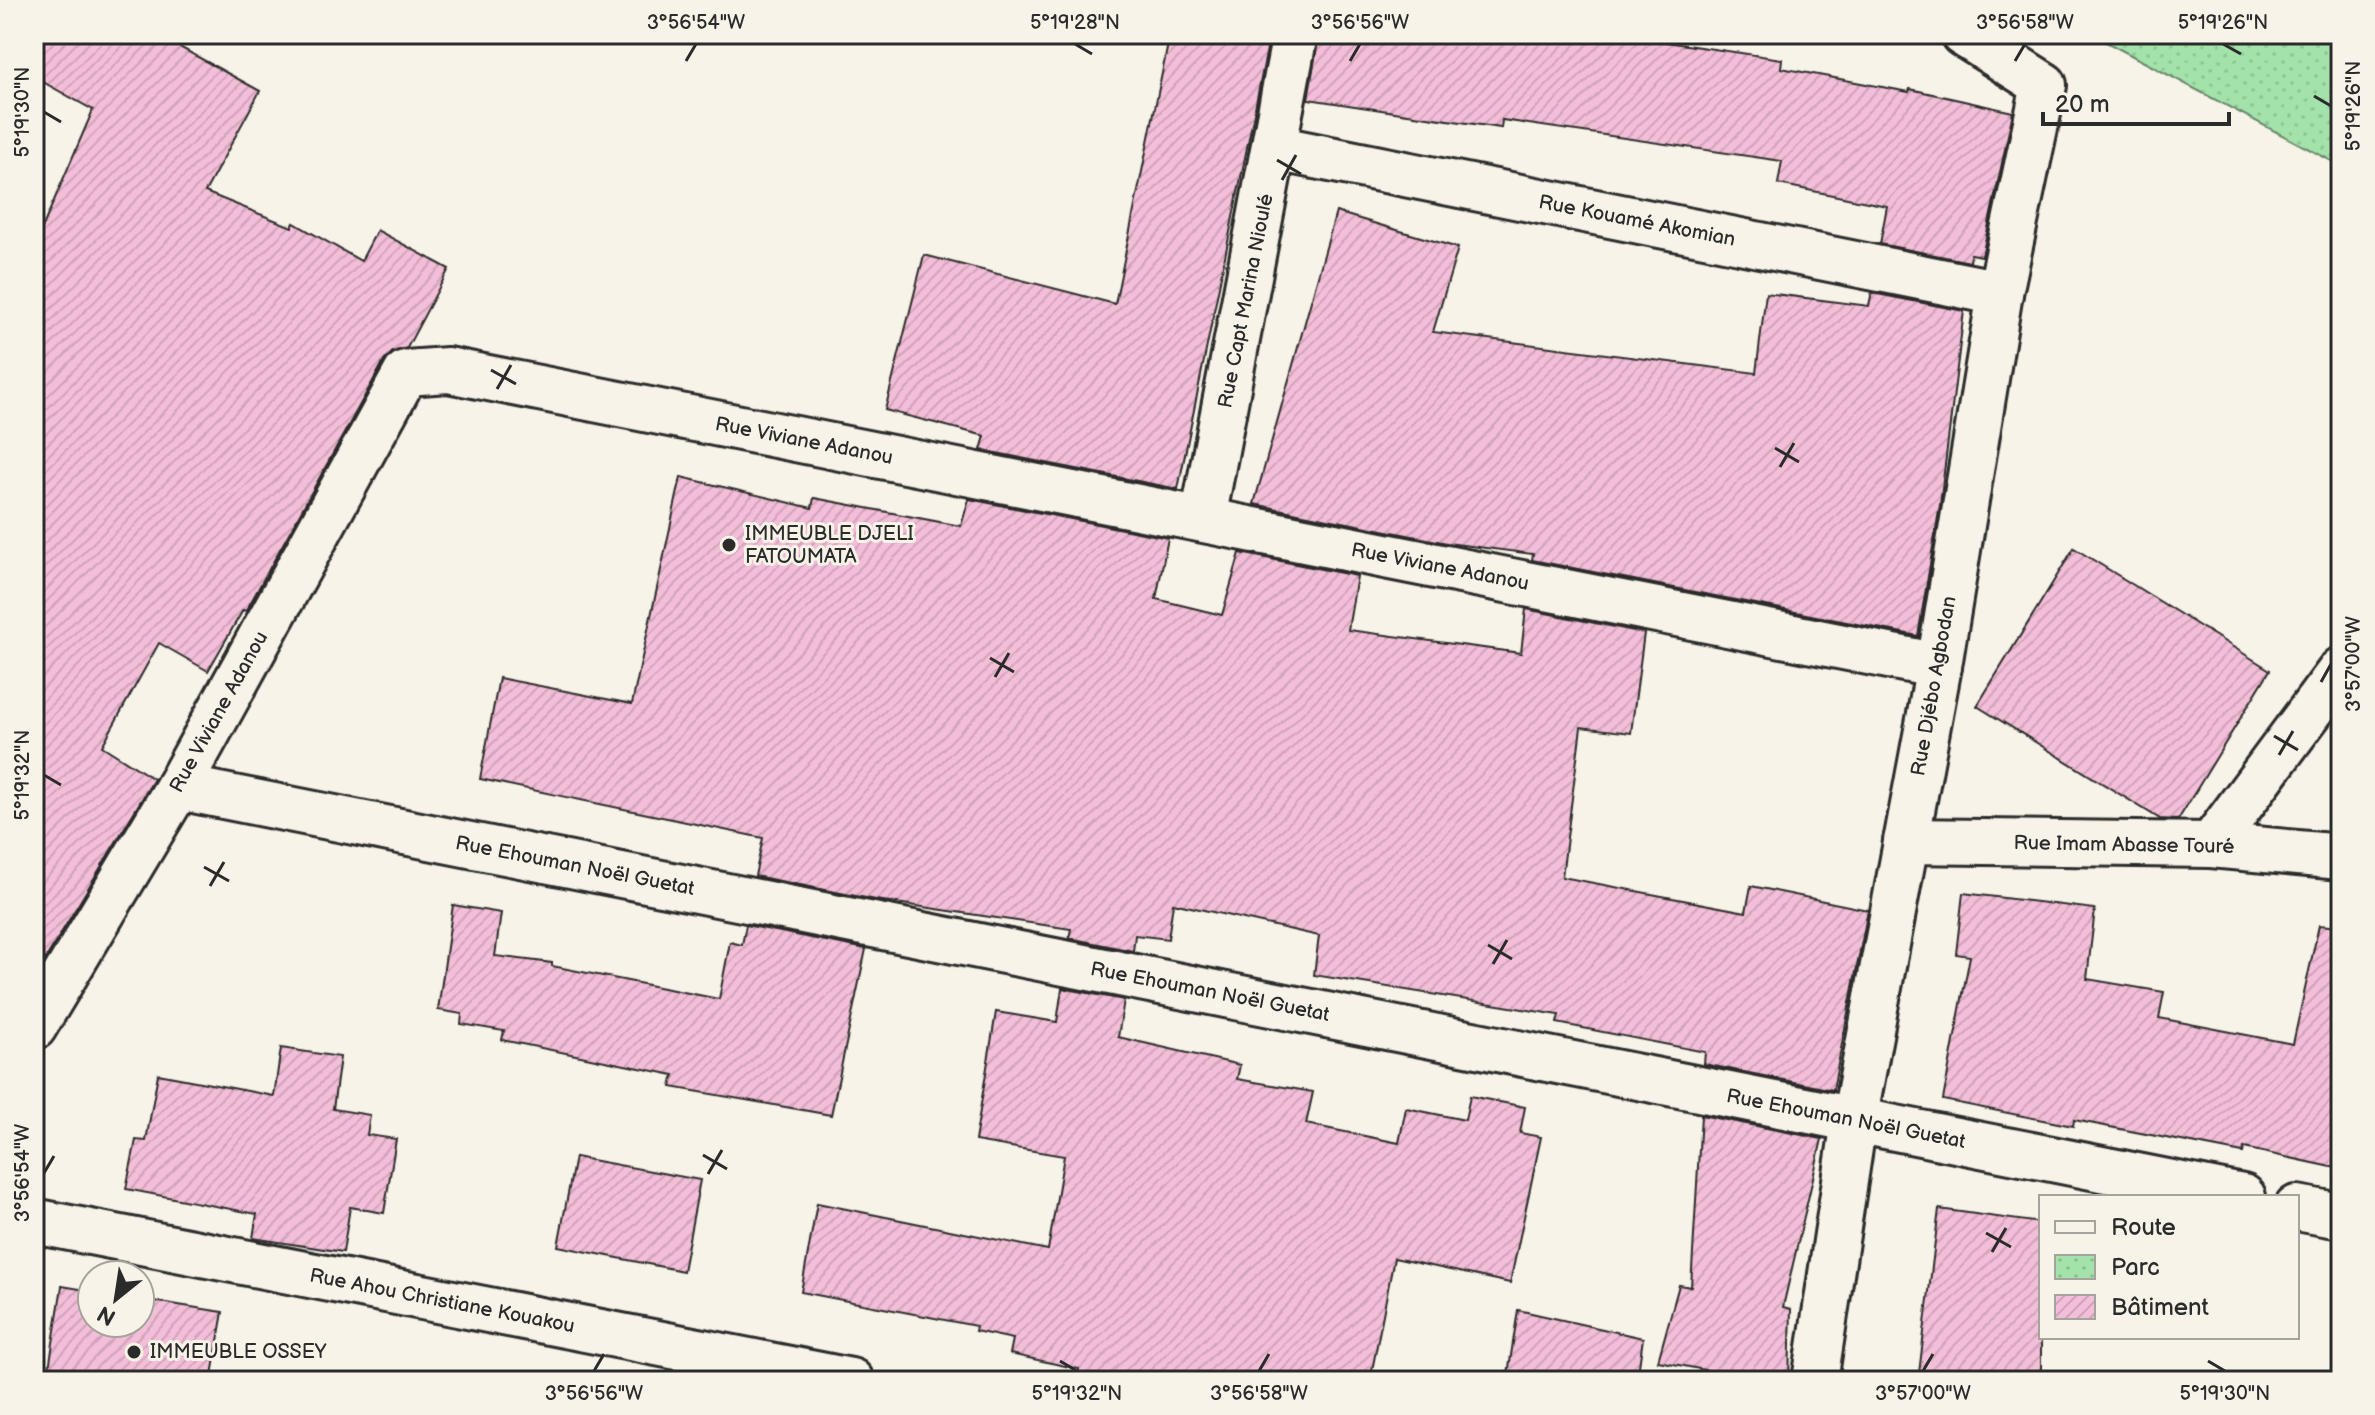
<svg xmlns="http://www.w3.org/2000/svg" width="2375" height="1415" viewBox="0 0 2375 1415" font-family="'Balsamiq Sans',sans-serif">
<defs>
<pattern id="park-dots" width="8" height="8" patternUnits="userSpaceOnUse" patternTransform="scale(2)"><rect width="8" height="8" fill="#a3e2aa"/><path d="M2 2h.1M6 6h.1" fill="none" stroke="#8cc292" stroke-width="1.8" stroke-linecap="round"/></pattern>
<pattern id="building-hatch" width="6" height="6" patternUnits="userSpaceOnUse" patternTransform="scale(2)"><rect width="6" height="6" fill="#f3bed8"/><path d="M-1 1l2-2M0 6l6-6M5 7l2-2" fill="none" stroke="#d0a3ba"/></pattern>
</defs>
<rect width="100%" height="100%" fill="#f7f3e8"/>
<filter id="ink" filterUnits="userSpaceOnUse"><feTurbulence type="fractalNoise" baseFrequency=".0125" numOctaves="2"/><feDisplacementMap in="SourceGraphic" scale="16" xChannelSelector="R" yChannelSelector="G"/><feConvolveMatrix kernelMatrix="1 2 1 2 8 2 1 2 1" color-interpolation-filters="sRGB"/></filter>
<g filter="url(#ink)">
<path fill="url(#park-dots)" stroke="#67866a" stroke-width="2" d="M2091,34H2341V166Z"/>
<g fill="url(#building-hatch)" stroke="#2b2b2b" stroke-width="2">
<path d="M34,34H156L260,91L205,192L292,227L294,223L361,261L377,230L449,269L407,348L393,352L384,361L246,611L243,610L208,671L159,643L102,746L154,779L34,978V247L93,110L34,77Z"/>
<path d="M1170,34H1270L1178,489L981,450L985,436L885,410L924,255L1115,304Z"/>
<path d="M1319,34H1612L1782,59L1781,68L1909,92L1910,89L2013,112L1982,256L1971,254L1970,262L1880,244L1887,206L1778,184L1782,161L1502,120L1501,128L1308,99Z"/>
<path d="M1336,212L1458,248L1433,332L1756,373L1766,293L1869,306L1872,293L1964,311L1940,505L1918,636L1532,560L1533,554L1447,543L1254,504Z"/>
<path d="M681,477L812,508L814,498L961,526L969,499L1168,538L1156,599L1222,615L1240,553L1357,576L1348,630L1521,653L1526,609L1644,633L1631,733L1581,727L1562,877L1746,912L1751,886L1868,910L1833,1090L1704,1064L1705,1052L1557,1023L1559,1015L1314,975L1319,936L1173,903L1168,939L1135,935L1133,951L1069,938L1071,929L876,900L755,876L763,838L480,779L499,678L632,704Z"/>
<path d="M2074,548L2270,670L2178,820L2160,819L1977,706Z"/>
<path d="M1963,893L2095,909L2087,979L2164,992L2159,1018L2293,1044L2319,925L2341,927V1169L2244,1148L2243,1153L2074,1120L2073,1126L1943,1100L1970,956L1956,954Z"/>
<path d="M453,905L501,913L495,956L552,963V966L719,999L730,942L742,945L746,925L866,949L831,1115L671,1087L674,1075L502,1040L504,1031L461,1024L462,1014L438,1010Z"/>
<path d="M1062,988L1124,1000L1118,1037L1240,1065L1237,1079L1313,1092L1306,1124L1399,1143L1406,1108L1465,1120L1470,1096L1525,1107L1520,1133L1541,1137L1510,1283L1394,1258L1370,1381H1077L1079,1369L1010,1354L1013,1339L975,1331L976,1326L801,1292L817,1203L1048,1250L1064,1156L975,1141L996,1012L1057,1022Z"/>
<path d="M281,1048L340,1057L333,1109L370,1115L367,1135L396,1139L384,1213L350,1207L343,1252L253,1238L257,1214L126,1189L136,1140L146,1141L158,1074L274,1096Z"/>
<path d="M1701,1115L1822,1139L1783,1307L1791,1309L1789,1381H1762L1658,1361L1679,1285L1691,1287Z"/>
<path d="M575,1157L700,1180L683,1271L558,1246Z"/>
<path d="M1939,1209L2041,1223V1381H1991L1919,1373Z"/>
<path d="M62,1286L92,1291V1323H140V1299L223,1312L211,1381H47Z"/>
<path d="M1518,1310L1643,1338L1637,1381H1507Z"/>
</g>
<g fill="none" stroke-linecap="round" stroke-linejoin="round">
<defs>
<g id="minor">
<path d="M1275,148L2000,293"/>
<path d="M1203,519L1295,34"/>
<path d="M178,787L2243,1197"/>
<path d="M1906,841L2211,845L2341,857"/>
<path d="M2211,845L2341,670"/>
<path d="M34,1027L178,787L406,373L448,370L1939,666"/>
<path d="M2297,1208L2341,1216"/>
<path d="M34,1221L851,1381"/>
<path d="M1815,1381L1854,1121L1939,666L2000,293L2044,85L1963,34"/>
</g>
</defs>
<use href="#minor" stroke="#2b2b2b" stroke-width="50"/>
<use href="#minor" stroke="#f7f3e8" stroke-width="44"/>
</g>
</g>
<path fill="none" stroke="#2b2b2b" stroke-width="3" d="M1075,44L1092,54M2223,44L2241,54M686,61L696,44M1350,61L1360,44M2015,61L2025,44M2314,96L2331,106M44,112L61,122M1277,160L1301,174M1282,180L1296,155M491,370L516,384M497,389L511,365M1775,448L1799,462M1780,467L1794,443M990,658L1014,672M995,677L1009,653M2321,682L2331,664M2274,736L2298,750M2279,755L2293,731M44,775L61,785M204,867L229,881M210,886L224,862M1488,945L1512,959M1493,964L1507,940M703,1155L727,1169M44,1173L54,1156M708,1174L722,1150M1986,1233L2011,1247M1992,1252L2006,1228M1060,1361L1077,1371M2208,1361L2225,1371M594,1371L604,1354M1259,1371L1269,1354M1923,1371L1933,1354"/>
<g fill="#2b2b2b" stroke="#f7f3e8" stroke-width="3">
<circle cx="729" cy="545" r="8"/>
<circle cx="134" cy="1352" r="8"/>
</g>
<g text-anchor="middle" dominant-baseline="central" stroke-width="6" stroke-linejoin="round" paint-order="stroke">
<g font-size="20" fill="#2b2b2b" stroke="#f7f3e8">
<text transform="translate(1637 221) rotate(11)">Rue Kouamé Akomian</text>
<text transform="translate(1246 301) rotate(-79)">Rue Capt Marina Nioulé</text>
<text transform="translate(804 441) rotate(11)">Rue Viviane Adanou</text>
<text transform="translate(1440 567) rotate(11)">Rue Viviane Adanou</text>
<text transform="translate(1934 686) rotate(-80)">Rue Djébo Agbodan</text>
<text transform="translate(219 712) rotate(-61)">Rue Viviane Adanou</text>
<text transform="translate(2124 845) rotate(1)">Rue Imam Abasse Touré</text>
<text transform="translate(575 866) rotate(11)">Rue Ehouman Noël Guetat</text>
<text transform="translate(1210 992) rotate(11)">Rue Ehouman Noël Guetat</text>
<text transform="translate(1846 1119) rotate(11)">Rue Ehouman Noël Guetat</text>
<text transform="translate(442 1301) rotate(11)">Rue Ahou Christiane Kouakou</text>
</g>
<g font-size="20" fill="#2b2b2b" stroke="#f7f3e8" text-anchor="start">
<text x="745" y="534">IMMEUBLE DJELI<tspan x="745" dy="23">FATOUMATA</tspan></text>
<text x="150" y="1352">IMMEUBLE OSSEY</text>
</g>
</g>
<rect width="2375" height="1415" fill="none" stroke="#f7f3e8" stroke-width="88"/>
<rect x="2039" y="1195" width="260" height="144" fill="#f7f3e8" stroke="#a5a39c" stroke-width="2"/>
<rect x="2055" y="1221" width="40" height="12" fill="#f7f3e8" stroke="#a5a39c" stroke-width="2"/>
<text x="2111" y="1235" font-size="24" fill="#2b2b2b">Route</text>
<rect x="2055" y="1255" width="40" height="24" fill="url(#park-dots)" stroke="#a5a39c" stroke-width="2"/>
<text x="2111" y="1275" font-size="24" fill="#2b2b2b">Parc</text>
<rect x="2055" y="1295" width="40" height="24" fill="url(#building-hatch)" stroke="#a5a39c" stroke-width="2"/>
<text x="2111" y="1315" font-size="24" fill="#2b2b2b">Bâtiment</text>
<g transform="translate(116 1299) rotate(210)"><circle r="38" fill="#f7f3e8" stroke="#a5a39c" stroke-width="2"/>
<path d="M0-6L14 30L0 20L-14 30Z" fill="#2b2b2b"/>
<text y="-12" font-size="22" font-weight="bold" text-anchor="middle" fill="#2b2b2b">N</text>
</g>
<path d="M2043 112v12h186v-12" fill="none" stroke="#2b2b2b" stroke-width="4"/>
<text x="2055" y="112" font-size="24" fill="#2b2b2b" stroke="#f7f3e8" stroke-width="6" paint-order="stroke">20 m</text>
<rect x="44" y="44" width="2287" height="1327" fill="none" stroke="#2b2b2b" stroke-width="3"/>
<g font-size="20" text-anchor="middle" fill="#2b2b2b">
<text x="696" y="29">3°56'54"W</text>
<text x="1075" y="29">5°19'28"N</text>
<text x="1360" y="29">3°56'56"W</text>
<text x="2025" y="29">3°56'58"W</text>
<text x="2223" y="29">5°19'26"N</text>
<text transform="translate(2353 106) rotate(-90)" y="7">5°19'26"N</text>
<text transform="translate(22 112) rotate(-90)" y="7">5°19'30"N</text>
<text transform="translate(2353 664) rotate(-90)" y="7">3°57'00"W</text>
<text transform="translate(22 775) rotate(-90)" y="7">5°19'32"N</text>
<text transform="translate(22 1173) rotate(-90)" y="7">3°56'54"W</text>
<text x="594" y="1400">3°56'56"W</text>
<text x="1077" y="1400">5°19'32"N</text>
<text x="1259" y="1400">3°56'58"W</text>
<text x="1923" y="1400">3°57'00"W</text>
<text x="2225" y="1400">5°19'30"N</text>
</g>
</svg>
